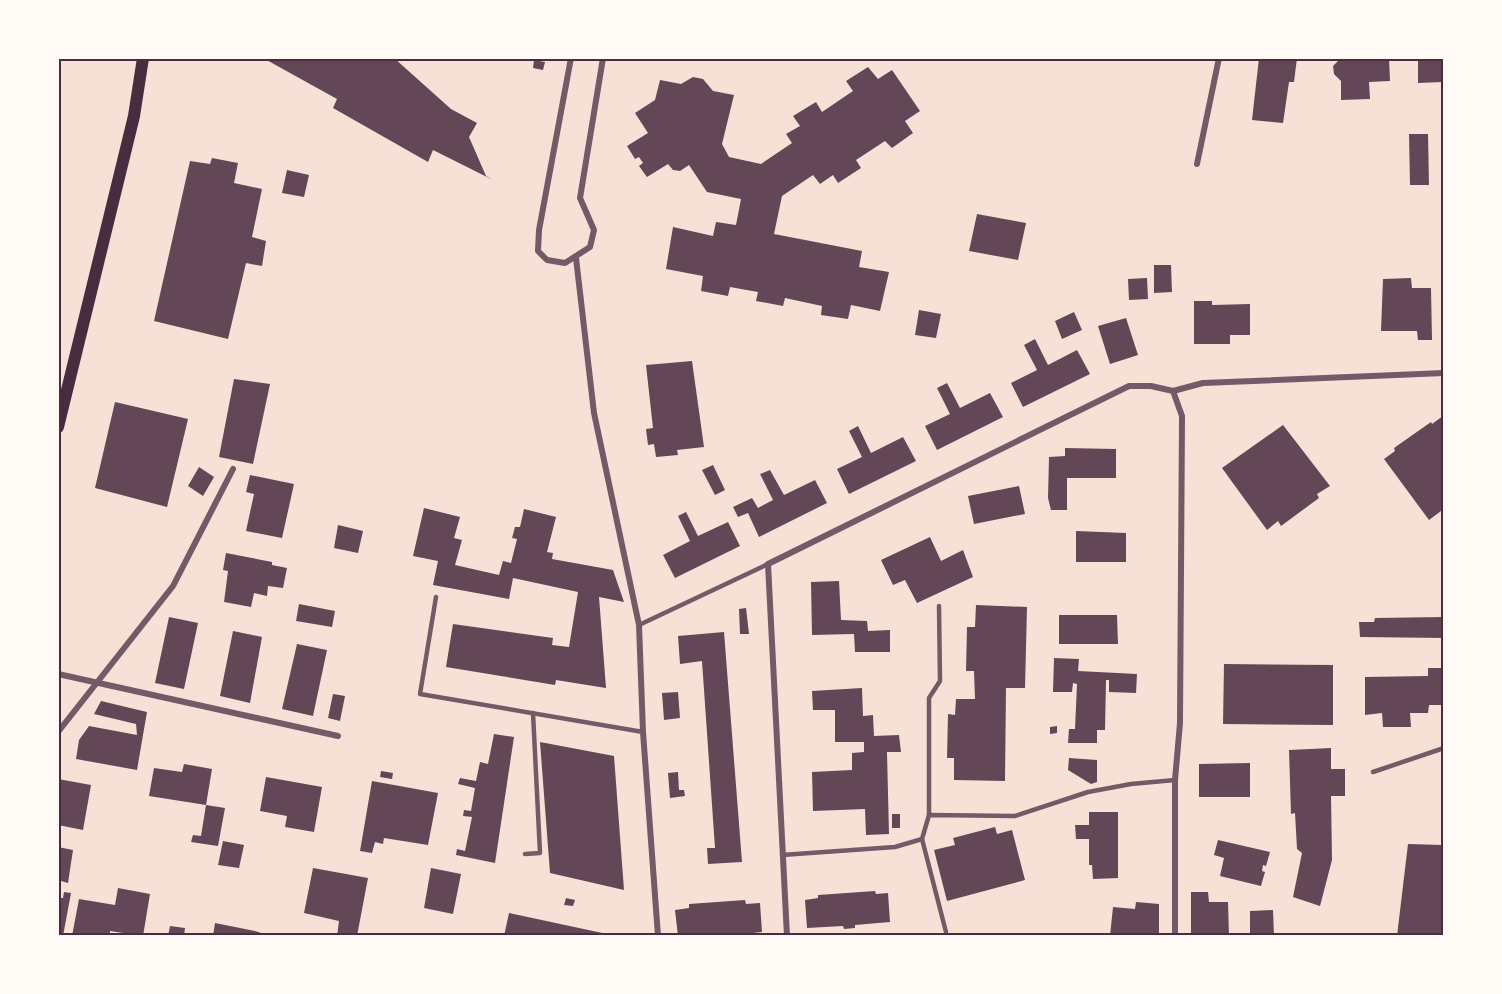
<svg xmlns="http://www.w3.org/2000/svg" width="1502" height="994" viewBox="0 0 1502 994" font-family="Montserrat,sans-serif">
<rect width="100%" height="100%" fill="#f7e1d7"/>
<g fill="#644757">
<path d="M263,58H394L451,109L477,123L469,137L486,176L493,180L433,150L428,162L333,108L337,99Z"/>
<path d="M1259,58H1297L1294,82H1289L1283,123L1252,120Z"/>
<path d="M1341,58H1389L1390,81L1369,82L1370,99L1341,100V81L1334,74L1333,66Z"/>
<path d="M1403,58H1443V82L1418,83V61H1403Z"/>
<path d="M534,60L545,62L543,70L533,68Z"/>
<path d="M868,67L878,79L892,70L920,111L905,121L913,133L892,148L885,141L856,160L861,168L838,183L833,175L820,184L813,175L782,196L774,234L862,251L859,267L889,272L880,311L851,305L848,319L821,315L822,306L785,298L783,306L756,301L758,292L730,287L728,296L701,291L703,276L666,269L673,227L713,236L716,222L736,225L741,199L707,192L689,165L680,171L673,170L668,164L647,177L639,166L643,163L639,157L635,159L627,146L648,133L635,113L655,100L660,80L681,84L693,77L703,79L713,91L734,95L722,144L729,157L761,164L792,143L786,134L800,126L793,116L816,102L822,112L853,91L846,81Z"/>
<path d="M1409,134H1428L1429,185H1410Z"/>
<path d="M212,158L238,163L234,183L262,189L252,237L266,241L262,266L246,263L228,339L154,321L190,161L210,164Z"/>
<path d="M287,170L309,175L304,197L282,193Z"/>
<path d="M977,214L1026,223L1018,260L969,251Z"/>
<path d="M1154,265H1171L1172,292L1154,293Z"/>
<path d="M1147,278L1148,299L1129,300L1128,279Z"/>
<path d="M1411,278L1412,288H1431L1432,340H1418L1417,331H1381L1383,279Z"/>
<path d="M1194,301H1212V305L1250,304V335H1230V344H1194Z"/>
<path d="M919,310L941,314L936,338L915,335Z"/>
<path d="M1074,312L1082,330L1062,339L1055,321Z"/>
<path d="M1126,318L1138,355L1110,364L1098,326Z"/>
<path d="M1035,339L1048,365L1077,350L1090,374L1023,407L1011,383L1037,370L1024,345Z"/>
<path d="M692,361L704,447L677,450L678,455L656,457L654,444L648,445L646,429L653,428L646,365Z"/>
<path d="M234,379L270,384L253,464L219,457Z"/>
<path d="M947,383L960,408L990,393L1003,417L937,450L925,426L950,414L937,388Z"/>
<path d="M115,402L188,419L167,507L95,488Z"/>
<path d="M1443,416V514L1441,511L1429,520L1384,459L1395,451L1394,448L1431,422L1432,424Z"/>
<path d="M1283,425L1330,486L1317,494L1319,498L1281,526L1278,521L1267,530L1222,468Z"/>
<path d="M858,426L871,453L903,437L916,461L849,494L837,469L862,457L849,431Z"/>
<path d="M1065,448L1116,449V478H1067V510H1051L1048,498L1049,457L1065,456Z"/>
<path d="M713,465L725,490L715,495L702,470Z"/>
<path d="M199,467L214,477L203,496L188,486Z"/>
<path d="M770,470L784,495L815,480L827,503L759,537L748,513L738,517L733,507L752,498L758,508L773,500L760,474Z"/>
<path d="M250,475L294,484L282,538L246,531L254,494L246,492Z"/>
<path d="M1019,486L1025,514L974,524L968,496Z"/>
<path d="M424,508L460,517L454,538L462,540L455,565L499,575L503,561L511,563L517,539L512,538L515,527H520L524,509L556,517L547,552L553,553L552,559L613,570L624,602L599,597L606,688L556,680L555,685L446,667L453,624L553,638L552,645L569,647L578,592L513,578L509,599L433,585L438,561L413,556Z"/>
<path d="M686,512L698,536L728,522L740,546L675,578L663,555L690,541L678,516Z"/>
<path d="M338,525L363,531L358,553L334,548Z"/>
<path d="M1076,531L1126,533V562H1076Z"/>
<path d="M930,537L941,561L963,550L973,577L917,603L905,580L893,585L881,560Z"/>
<path d="M226,553L272,562V565L287,568L283,588L268,586L267,596L254,593L251,607L224,602L228,571L223,570Z"/>
<path d="M839,581L841,620L867,621L868,631L890,630V652H855L854,634L812,635L811,582Z"/>
<path d="M299,604L335,611L332,627L296,621Z"/>
<path d="M976,605L1027,607L1025,688H1006L1005,781L954,780V758H947L948,714L955,715L956,699H975L974,671H966L967,627H975Z"/>
<path d="M746,608L749,634H740L739,609Z"/>
<path d="M1059,615H1117L1118,644H1059Z"/>
<path d="M169,617L198,623L184,689L155,683Z"/>
<path d="M1443,617V638L1360,637L1359,622H1374L1375,618Z"/>
<path d="M233,631L262,637L250,703L220,696Z"/>
<path d="M724,632L742,862L708,864L707,848H715L702,661L680,664L678,636Z"/>
<path d="M297,644L327,650L313,716L282,709Z"/>
<path d="M1054,658L1079,659L1078,671L1137,674L1136,693L1109,692V680H1106L1105,730H1097V743H1068L1069,729H1075L1077,684L1073,683L1072,692H1053Z"/>
<path d="M1224,664L1333,665V725L1223,724Z"/>
<path d="M1428,668H1443V705H1429L1428,713H1410L1411,727H1383L1382,713L1365,715V677L1428,676Z"/>
<path d="M862,688L863,716L873,715L874,736L899,735L901,752H887L889,834L866,835L865,809L813,811L812,772L852,770V753L864,752V742H835V710H813L812,691Z"/>
<path d="M678,692L680,718L664,720L662,693Z"/>
<path d="M333,694L345,696L340,721L328,718Z"/>
<path d="M101,701L147,712L137,770L76,759L79,740L89,726L137,735L136,724L94,714Z"/>
<path d="M1057,726V733L1050,734V727Z"/>
<path d="M494,734L514,737L495,863L456,855L457,849L465,851L472,817L463,816L464,810L471,811L475,788L458,784L460,778L476,781L480,762L488,764Z"/>
<path d="M540,742L614,756L624,890L550,873Z"/>
<path d="M1331,748V769H1345V796H1331L1332,860L1320,906L1293,897L1302,853L1297,849L1295,813L1291,814L1289,750Z"/>
<path d="M1069,758L1097,760V782L1091,784L1068,770Z"/>
<path d="M1250,763V797H1199V764Z"/>
<path d="M184,764L212,769L206,805L225,808L218,846L191,842L193,835L201,836L206,805L149,796L154,768L182,772Z"/>
<path d="M381,771L393,773L392,779L380,777Z"/>
<path d="M678,772L679,790H684L685,796L670,798L668,773Z"/>
<path d="M266,777L322,787L314,832L285,827L287,816L260,811Z"/>
<path d="M58,779L91,785L83,830L58,825Z"/>
<path d="M372,781L438,793L428,845L384,838L383,844L375,842L372,853L360,851Z"/>
<path d="M1089,812H1118V878L1093,879L1092,865H1089V839H1076L1075,825H1089Z"/>
<rect x="892" y="814" width="8" height="14"/>
<path d="M995,827L997,834L1012,830L1025,880L947,901L934,850L955,845L953,838Z"/>
<path d="M1218,840L1270,852L1266,866L1263,865L1262,871L1265,872L1261,886L1220,876L1224,858L1214,855Z"/>
<path d="M223,841L244,845L239,868L218,865Z"/>
<path d="M1408,844L1443,845V936H1397Z"/>
<path d="M58,847L73,850L68,883L58,880Z"/>
<path d="M313,868L368,878L357,936H337L339,921L304,913Z"/>
<path d="M431,868L461,874L453,914L424,908Z"/>
<path d="M118,888L150,894L143,936L110,931V936H72L79,899L115,905Z"/>
<path d="M875,891L876,894L888,893L890,922L855,925V928L844,929L843,926L807,928L805,900L818,898V895Z"/>
<path d="M64,892L71,893L63,936H58V898H63Z"/>
<path d="M1191,892H1208L1209,902H1228L1229,936H1191Z"/>
<path d="M566,898L575,900L573,906L564,905Z"/>
<path d="M745,900L746,904L760,903L762,932L724,936H678L675,910L689,908V904Z"/>
<path d="M1136,902L1159,904V936H1110L1113,907L1135,909Z"/>
<path d="M1273,910L1274,936H1250V911Z"/>
<path d="M509,913L607,934V936H504Z"/>
<path d="M215,923L255,931L271,936H213Z"/>
<path d="M170,926L185,928L184,936H168Z"/>
</g>
<g fill="none" stroke-linecap="round" stroke-linejoin="round">
<g stroke="#755966" stroke-width="4.5">
<path d="M436,597L420,694L643,732"/>
<path d="M639,625L768,564"/>
<path d="M1373,772L1444,748"/>
<path d="M929,815V698L940,681L939,606"/>
<path d="M922,839L946,932"/>
<path d="M525,854L540,853L533,713"/>
<path d="M782,855L895,847L922,839L929,815L1015,816L1088,792L1131,784L1175,780"/>
</g>
<g stroke="#755966" stroke-width="6">
<path d="M571,58L539,230L538,251L547,260L565,263L590,247L594,230L580,198L603,58"/>
<path d="M1197,164L1219,58"/>
<path d="M576,258L594,413L639,625L643,732L658,936"/>
<path d="M1173,391L1203,383L1444,373"/>
<path d="M58,674L338,736"/>
<path d="M58,732L173,586L233,469"/>
<path d="M787,936L768,564L1129,386H1151L1173,391L1182,416L1180,723L1175,780V936"/>
</g>
<path stroke="#4a2c40" stroke-width="12" d="M58,427L134,116L143,58"/>
</g>
<rect width="1502" height="994" fill="none" stroke="#fffaf5" stroke-width="120"/>
<rect x="60" y="60" width="1382" height="874" fill="none" stroke="#4a2c40" stroke-width="2"/>
</svg>
